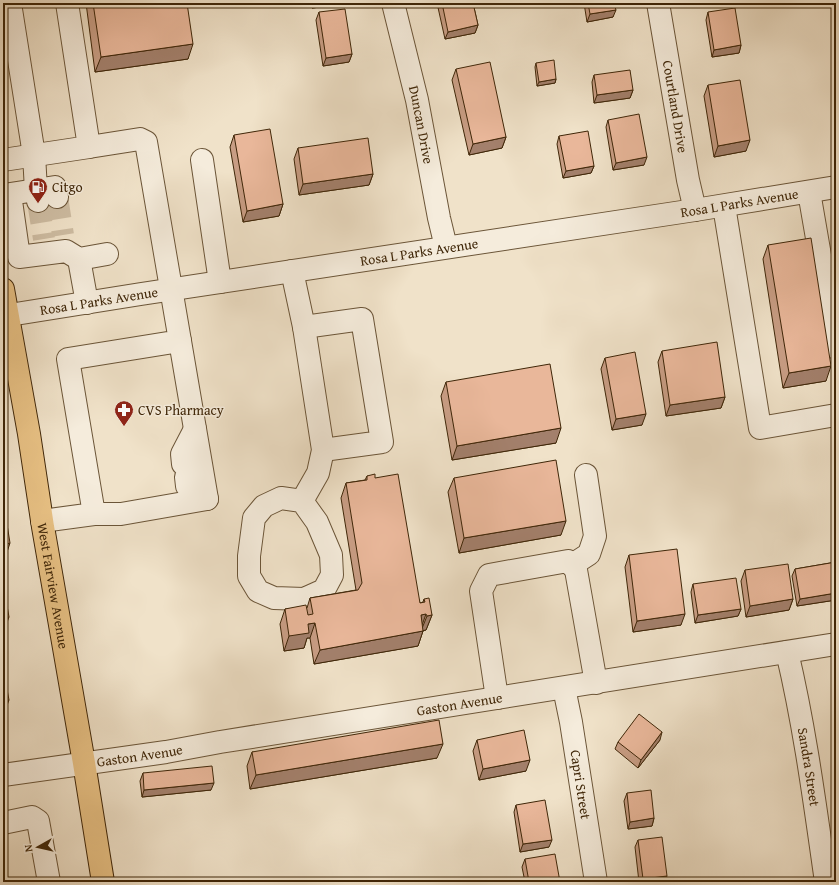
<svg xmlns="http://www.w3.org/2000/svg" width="839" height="885" viewBox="0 0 839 885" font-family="'Gentium Book Plus',serif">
<rect width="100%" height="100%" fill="#f0e2c9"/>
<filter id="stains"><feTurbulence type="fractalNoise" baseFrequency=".005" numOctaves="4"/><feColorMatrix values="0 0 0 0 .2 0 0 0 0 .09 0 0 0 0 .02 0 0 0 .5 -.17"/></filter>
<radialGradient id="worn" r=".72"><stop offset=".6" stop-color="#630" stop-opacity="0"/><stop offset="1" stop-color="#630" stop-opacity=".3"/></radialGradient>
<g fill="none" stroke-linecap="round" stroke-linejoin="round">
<g stroke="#cdbca2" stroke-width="22" stroke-dasharray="22 11" stroke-linecap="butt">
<path d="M57,197L63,235"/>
<path d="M38,201L44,239"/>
</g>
<defs>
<g id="minor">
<path d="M10,3L34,155L36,190L55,187L57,197"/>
<path id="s1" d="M393,3L417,100L439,218L446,247"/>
<path id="s2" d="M658,3L688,180L695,210"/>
<path d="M3,160L89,147L67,3"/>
<path d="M202,160L220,282"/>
<path d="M809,192L836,348"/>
<path d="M38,201L36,190L10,194L19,257L66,251L79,259L107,254"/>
<path d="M724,206L760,428L836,415"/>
<path d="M79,259L87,303"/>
<path d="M292,271L304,327L323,450L318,473L302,501L281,498L264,506L254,518L249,556V576L258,591L274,598L304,599L324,590L332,575L331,555L317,522L302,501"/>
<path id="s3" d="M3,316L141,294L695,210L836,187"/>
<path d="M304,327L362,319L382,442L323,450"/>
<path d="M183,464L182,454L195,429"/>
<path d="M186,477L187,486L207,499"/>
<path d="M94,514H121L207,499L180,341"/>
<path d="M42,521L94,514L68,359L180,341L146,142L140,139L89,147"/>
<path d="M572,565L589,554L595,536L586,475"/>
<path id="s4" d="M787,652C805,728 815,805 826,882"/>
<path id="s5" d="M564,688L571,722L596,882"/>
<path d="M497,698L481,591L489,575L568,561L576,570L596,683"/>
<path id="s6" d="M3,775L166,752L220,742L836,644"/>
<path d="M3,823L32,817L38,821L49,882"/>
</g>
<g id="major">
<path id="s7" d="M3,289L29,434L43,527L84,763L103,882"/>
</g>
</defs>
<use href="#minor" stroke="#6b5538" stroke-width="24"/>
<use href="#major" stroke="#3f2608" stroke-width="24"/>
<use href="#minor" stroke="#f5ecdc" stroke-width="22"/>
<use href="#major" stroke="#e8c184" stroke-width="22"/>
</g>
<g fill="#c89d84" stroke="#3f2608">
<path d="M86,3H187L188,59L95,72Z"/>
<path d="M311,3H337V5L312,8Z"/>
<path d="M437,3H473L478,25L475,33L445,39Z"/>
<path d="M584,3H614L613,17L587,22Z"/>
<path d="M319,12L352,54L349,62L323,66L316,20Z"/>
<path d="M708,12L741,45L739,53L712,57L706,20Z"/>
<path d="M536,63L556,79L555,83L537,86L535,67Z"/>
<path d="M456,69L506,137L502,148L469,155L452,80Z"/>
<path d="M594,75L633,90L630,98L594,103L592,82Z"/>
<path d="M708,85L746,151L714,157L704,96Z"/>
<path d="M608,120L644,165L613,170L606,127Z"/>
<path d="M234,135L283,204L279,216L243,222L230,147Z"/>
<path d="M559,136L594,166L591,173L563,178L557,144Z"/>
<path d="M298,148L373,174L369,185L299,195L294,159Z"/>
<path d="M768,245L826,381L783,388L763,259Z"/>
<path d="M662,351L725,397L721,408L666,416L658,362Z"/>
<path d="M605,358L642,425L612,430L601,369Z"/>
<path d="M446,382L556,443L452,460L441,396Z"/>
<path d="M367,476L375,478L420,603L423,602L424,599L432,615L426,630L423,631L418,646L314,664L310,638H307L304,648L284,651L280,624L285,609L307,608L310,598L356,590L341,498L346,483L365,480Z"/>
<path d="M454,478L561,535L459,553L448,492Z"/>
<path d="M629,555L681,625L633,632L625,567Z"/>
<path d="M836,562V600L797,606L792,576L795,569Z"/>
<path d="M745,570L793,599L789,610L746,617L741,581Z"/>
<path d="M693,584L741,609L738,616L695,623L691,592Z"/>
<path d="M477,740L526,771L479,780L473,751Z"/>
<path d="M660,740L638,768L615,749L618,742Z"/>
<path d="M252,752L437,758L250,789L247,766Z"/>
<path d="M143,773L211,790L142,797L140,781Z"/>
<path d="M627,793L654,818L652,826L628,829L624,801Z"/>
<path d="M516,805L549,847L520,852L514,812Z"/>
<path d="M638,840L665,882H639L635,847Z"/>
<path d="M525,859L560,882H525L522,867Z"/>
</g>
<g fill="#a3806c" stroke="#3f2608">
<path d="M314,3H337V5L312,8Z"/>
<path d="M616,10L613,17L587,22L590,14Z"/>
<path d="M478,25L475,33L445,39L448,32Z"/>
<path d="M193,44L188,59L95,72L101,57Z"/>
<path d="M741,45L739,53L712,57L714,50Z"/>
<path d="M352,54L349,62L323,66L326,58Z"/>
<path d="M556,79L555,83L537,86L539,82Z"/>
<path d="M633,90L630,98L594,103L597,95Z"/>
<path d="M506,137L502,148L469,155L473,144Z"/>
<path d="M750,140L746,151L714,157L718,146Z"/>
<path d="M647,157L644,165L613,170L616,163Z"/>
<path d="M594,166L591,173L563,178L566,171Z"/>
<path d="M373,174L369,185L299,195L303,184Z"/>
<path d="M283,204L279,216L243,222L247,211Z"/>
<path d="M831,366L826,381L783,388L789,373Z"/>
<path d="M725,397L721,408L666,416L670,405Z"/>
<path d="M646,414L642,425L612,430L616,419Z"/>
<path d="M561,428L556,443L452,460L457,446Z"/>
<path d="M566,521L561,535L459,553L464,538Z"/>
<path d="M10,543L6,555H3V545Z"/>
<path d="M836,593V600L797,606L800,599Z"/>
<path d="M793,599L789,610L746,617L750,606Z"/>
<path d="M741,609L738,616L695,623L698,615Z"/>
<path d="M426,614L421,628V615Z"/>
<path d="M685,614L681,625L633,632L637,621Z"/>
<path d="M432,615L426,630L421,631L427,616Z"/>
<path d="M9,617L6,625H3V618Z"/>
<path d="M315,623L310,638H307L304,648L284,651L289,636L308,624Z"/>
<path d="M423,631L418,646L314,664L320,650Z"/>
<path d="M9,700L6,708H3V701Z"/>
<path d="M662,732L660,740L638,768L641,760Z"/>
<path d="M443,744L437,758L250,789L256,775Z"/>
<path d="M530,760L526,771L479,780L483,769Z"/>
<path d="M214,783L211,790L142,797L144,790Z"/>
<path d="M654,818L652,826L628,829L630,822Z"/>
<path d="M552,840L549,847L520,852L523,844Z"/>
<path d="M667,876L665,882H642L643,879Z"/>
</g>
<g fill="#e9b79a" stroke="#3f2608">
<path d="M93,3H187L193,44L101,57Z"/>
<path d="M442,3H473L478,25L448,32Z"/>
<path d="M588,3H614L616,10L590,14Z"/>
<path d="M735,8L741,45L714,50L708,12Z"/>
<path d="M345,9L352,54L326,58L319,12Z"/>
<path d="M554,60L556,79L539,82L536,63Z"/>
<path d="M490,62L506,137L473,144L456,69Z"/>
<path d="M630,70L633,90L597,95L594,75Z"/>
<path d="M740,80L750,140L718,146L708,85Z"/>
<path d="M639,114L647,157L616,163L608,120Z"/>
<path d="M270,129L283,204L247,211L234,135Z"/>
<path d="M588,131L594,166L566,171L559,136Z"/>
<path d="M368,138L373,174L303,184L298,148Z"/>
<path d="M811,238L831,366L789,373L768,245Z"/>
<path d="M717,342L725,397L670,405L662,351Z"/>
<path d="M635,352L646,414L616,419L605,358Z"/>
<path d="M550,364L561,428L457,446L446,382Z"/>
<path d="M556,460L566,521L464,538L454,478Z"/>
<path d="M375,474V478L398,474L420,603L425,602L424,599L429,598L432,615L427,616L426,614L421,615L423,631L320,650L315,623L308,624L309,633L289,636L285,609L306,605L308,615L313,614L310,598L358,590L362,583L346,483L367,480V476Z"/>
<path d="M3,512H5L10,543L3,545Z"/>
<path d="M677,549L685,614L637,621L629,555Z"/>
<path d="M836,562V593L800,599L795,569Z"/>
<path d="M788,564L793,599L750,606L745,570Z"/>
<path d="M736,578L741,609L698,615L693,584Z"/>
<path d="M3,583L9,617L3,618Z"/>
<path d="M3,668L9,700L3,701Z"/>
<path d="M639,714L662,732L641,760L618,742Z"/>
<path d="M439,720L443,744L256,775L252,752Z"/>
<path d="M524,730L530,760L483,769L477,740Z"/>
<path d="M212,766L214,783L144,790L143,773Z"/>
<path d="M651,790L654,818L630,822L627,793Z"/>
<path d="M545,800L552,840L523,844L516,805Z"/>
<path d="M662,837L667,876L643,879L638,840Z"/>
<path d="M555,854L560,882H529L525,859Z"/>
</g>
<defs>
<symbol id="fuel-pin" viewBox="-11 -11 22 30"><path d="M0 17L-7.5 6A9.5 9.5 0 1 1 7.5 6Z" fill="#8f2418" stroke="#f5ecdc"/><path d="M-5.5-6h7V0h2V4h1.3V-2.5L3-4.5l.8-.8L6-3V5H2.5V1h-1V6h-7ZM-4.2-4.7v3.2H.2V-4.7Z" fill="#fff"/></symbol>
<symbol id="pharmacy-pin" viewBox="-11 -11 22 30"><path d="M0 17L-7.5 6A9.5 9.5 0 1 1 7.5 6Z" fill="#8f2418" stroke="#f5ecdc"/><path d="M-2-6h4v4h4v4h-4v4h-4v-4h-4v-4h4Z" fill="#fff"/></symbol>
</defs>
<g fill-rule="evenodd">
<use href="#fuel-pin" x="27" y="176" width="22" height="30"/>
<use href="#pharmacy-pin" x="113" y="399" width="22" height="30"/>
</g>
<g text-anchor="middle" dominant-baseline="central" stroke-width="3" stroke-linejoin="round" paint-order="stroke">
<g font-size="14" fill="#3f2608" stroke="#f5ecdc">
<text stroke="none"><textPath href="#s2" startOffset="105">Courtland Drive</textPath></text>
<text stroke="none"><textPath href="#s1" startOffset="125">Duncan Drive</textPath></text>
<text stroke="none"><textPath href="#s3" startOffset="745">Rosa L Parks Avenue</textPath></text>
<text stroke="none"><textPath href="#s3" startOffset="421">Rosa L Parks Avenue</textPath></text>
<text stroke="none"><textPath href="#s3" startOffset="97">Rosa L Parks Avenue</textPath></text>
<text stroke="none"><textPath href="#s7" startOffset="301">West Fairview Avenue</textPath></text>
<text stroke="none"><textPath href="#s6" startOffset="462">Gaston Avenue</textPath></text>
<text stroke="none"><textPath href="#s6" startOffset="138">Gaston Avenue</textPath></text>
<text stroke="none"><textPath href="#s4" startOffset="117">Sandra Street</textPath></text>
<text stroke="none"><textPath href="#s5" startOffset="98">Capri Street</textPath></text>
</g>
<g font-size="14" fill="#3f2608" stroke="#f5ecdc" text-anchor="start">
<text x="52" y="187">Citgo</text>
<text x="138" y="410">CVS Pharmacy</text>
</g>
</g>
<rect width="839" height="885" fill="none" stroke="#f0e2c9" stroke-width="16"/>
<rect x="4" y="4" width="831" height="877" fill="none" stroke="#3f2608" stroke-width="2"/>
<rect x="8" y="8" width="823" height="869" fill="none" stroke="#3f2608"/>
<g transform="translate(38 847) rotate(262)" stroke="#f5ecdc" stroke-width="3" paint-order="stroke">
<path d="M0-3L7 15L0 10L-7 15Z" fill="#3f2608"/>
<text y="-6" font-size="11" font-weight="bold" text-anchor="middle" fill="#3f2608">N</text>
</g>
<rect width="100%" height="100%" filter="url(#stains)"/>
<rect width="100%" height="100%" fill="url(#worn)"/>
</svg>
